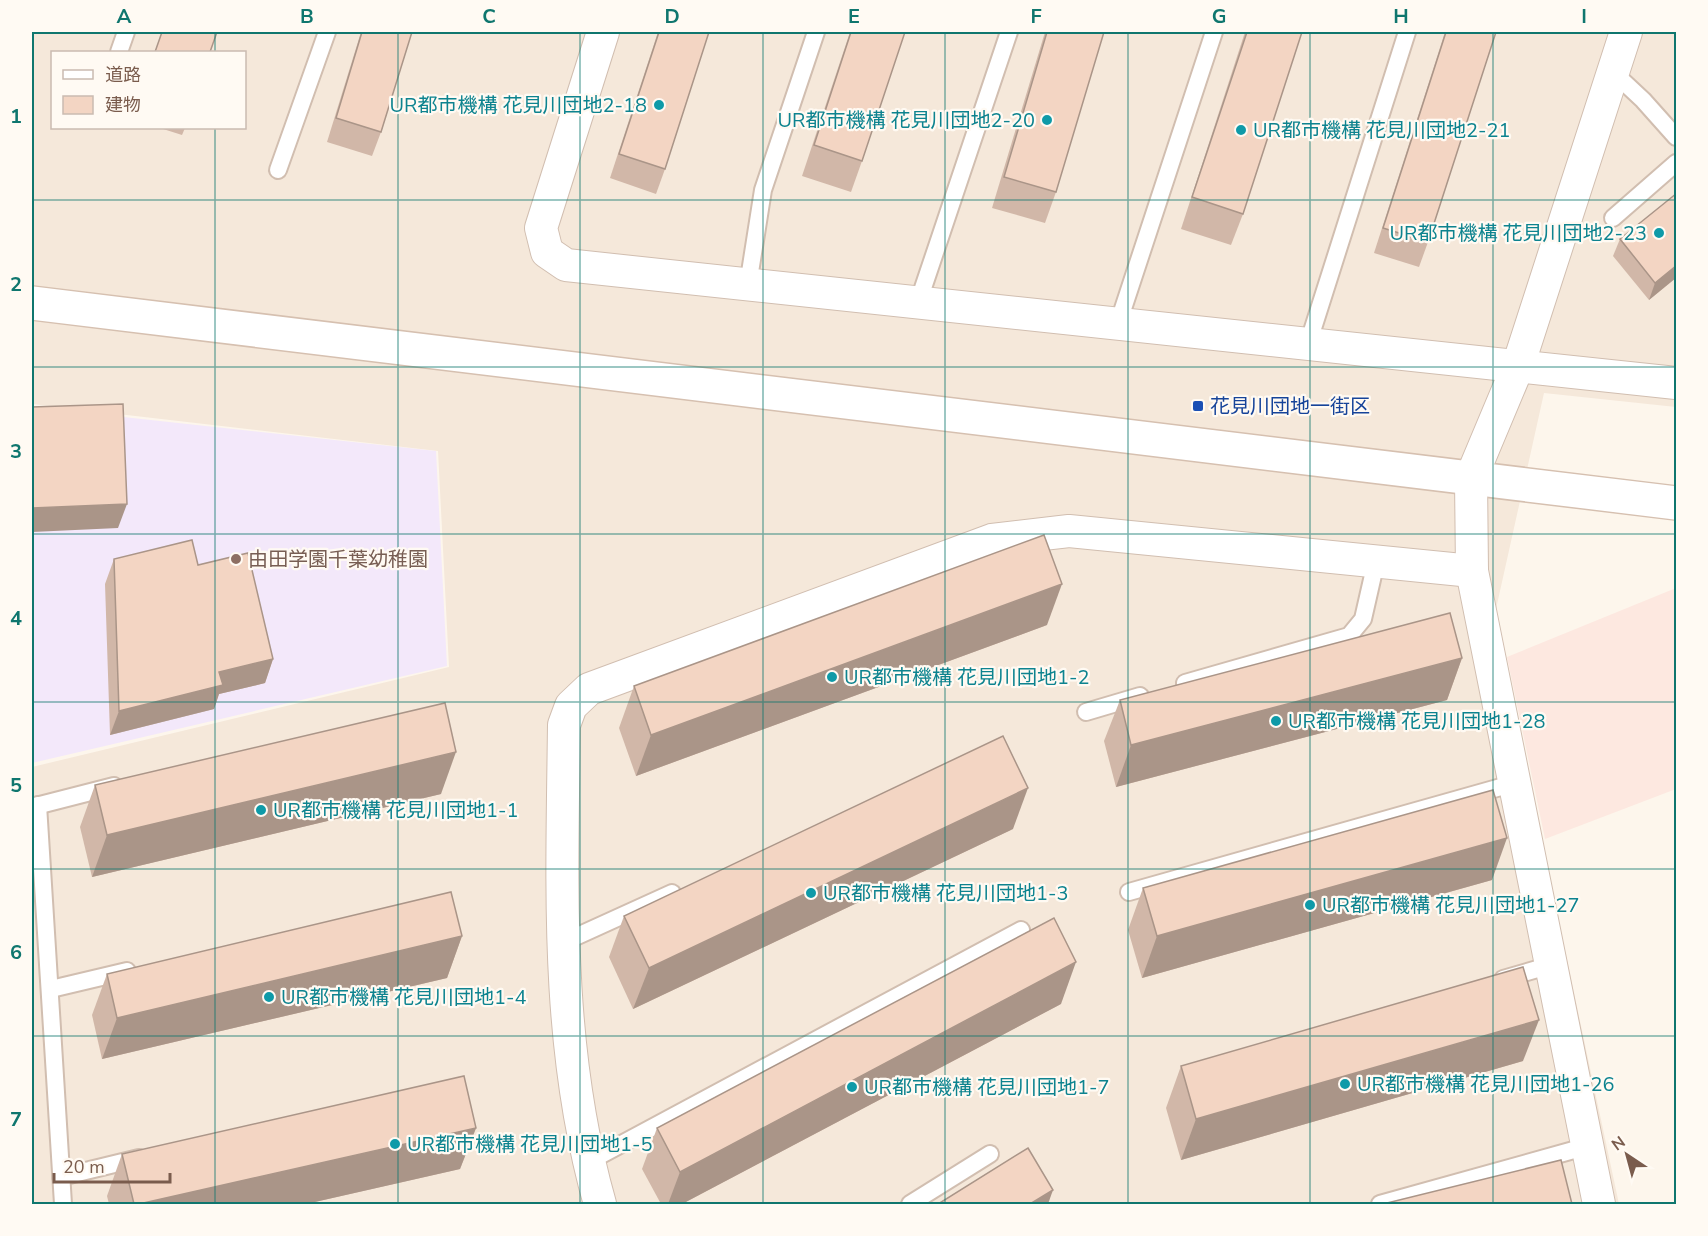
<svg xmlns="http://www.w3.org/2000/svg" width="1708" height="1236" viewBox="0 0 1708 1236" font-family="'Nunito Sans','Noto Sans JP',sans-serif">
<rect width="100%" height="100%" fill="#fdf6ec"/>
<path fill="#f5e8da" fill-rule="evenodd" d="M32,32H1676V407L1544,393L1494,618L1619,1204H32V767L449,667L438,451L32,404ZM52,52H244V128H52Z"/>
<path fill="#fde8e0" d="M1676,588V789L1545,839L1507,657Z"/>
<path fill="#f3e8fa" d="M32,407L436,451L447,666L32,763Z"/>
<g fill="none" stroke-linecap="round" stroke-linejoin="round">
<defs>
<g id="lane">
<path d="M119,52L126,32"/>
<path d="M1613,72L1643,100L1676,137"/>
<path d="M278,170L327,32"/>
<path d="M1613,218L1676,163"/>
<path d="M748,285L763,190L816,32"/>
<path d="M918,303L1009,32"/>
<path d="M1118,324L1214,32"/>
<path d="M1308,344L1407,32"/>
<path d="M1185,683L1349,636L1363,619L1376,562"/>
<path d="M1086,712L1140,696"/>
<path d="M38,805L63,1204"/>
<path d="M32,807L114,786"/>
<path d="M1129,892L1515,783"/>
<path d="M562,943L672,893"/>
<path d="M1503,979L1551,965"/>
<path d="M51,989L127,971"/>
<path d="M588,1162L1021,930"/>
<path d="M61,1177L139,1158"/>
<path d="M910,1204L990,1154"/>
<path d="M1380,1204L1588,1146"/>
</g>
<g id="street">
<path d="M603,32L541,228L547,252L566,265L1676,383"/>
<path d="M600,1204C555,1046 562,888 564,725L571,706L589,689L992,540L1069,531L1472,571"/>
<path d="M1599,1204L1472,571L1471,478L1518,366L1626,32"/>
</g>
<path id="secondary" d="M32,303L1676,503"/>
</defs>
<use href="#lane" stroke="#d1beb0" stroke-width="20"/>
<use href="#street" stroke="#d1beb0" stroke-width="34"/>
<use href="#secondary" stroke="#d6c0b0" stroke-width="36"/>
<use href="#lane" stroke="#fff" stroke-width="16"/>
<use href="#street" stroke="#fff" stroke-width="32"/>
<use href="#secondary" stroke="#fff" stroke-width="33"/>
</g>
<g fill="#d1b7a8">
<path d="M361,32H412L381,132L372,156L327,142Z"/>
<path d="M658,32H709L665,169L656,194L610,178Z"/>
<path d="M850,32H905L862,161L851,192L802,176Z"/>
<path d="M1045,32H1104L1056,192L1045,223L992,208Z"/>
<path d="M1245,32H1302L1243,214L1231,245L1181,229Z"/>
<path d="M1445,32H1496L1428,242L1419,267L1374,253Z"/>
<path d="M160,128H185L182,135Z"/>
<path d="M1620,239L1677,277L1649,300L1613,256Z"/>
<path d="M114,559L198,565L273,659L265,683L219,694L214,709L110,735L105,584Z"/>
<path d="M1047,625L636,776L619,728L634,686Z"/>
<path d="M1462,658L1447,700L1116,787L1104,741L1120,700Z"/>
<path d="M95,785L441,794L92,877L80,827Z"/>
<path d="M1013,829L633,1009L609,957L624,916Z"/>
<path d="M1492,880L1142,978L1128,930L1143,888Z"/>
<path d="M462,936L447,978L102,1059L92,1015L107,974Z"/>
<path d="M1061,1004L682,1204H661L642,1169L657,1128Z"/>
<path d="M1523,1061L1181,1160L1166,1108L1181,1066Z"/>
<path d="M476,1128L460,1169L306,1204H109L107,1196L122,1154Z"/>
</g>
<g fill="#aa9588">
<path d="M1677,265V277L1649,300L1655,283Z"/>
<path d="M127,504L118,528L32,532V508Z"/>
<path d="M1062,584L1047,625L636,776L651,735Z"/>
<path d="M1462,658L1447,700L1116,787L1131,745Z"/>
<path d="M273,659L265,683L219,694L214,709L110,735L119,711L219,672Z"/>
<path d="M456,752L441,794L92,877L107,835Z"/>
<path d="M1028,788L1013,829L633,1009L649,968Z"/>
<path d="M1507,838L1492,880L1142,978L1157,936Z"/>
<path d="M462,936L447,978L102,1059L117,1018Z"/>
<path d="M1076,962L1061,1004L682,1204H668L680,1172Z"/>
<path d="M1539,1020L1523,1061L1181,1160L1196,1119Z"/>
<path d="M476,1128L460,1169L306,1204H139Z"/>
<path d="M1053,1190L1048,1204H1030Z"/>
</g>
<g fill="#f3d5c3" stroke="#aa9588" stroke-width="1.5">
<path d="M162,32H217L210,52H155Z"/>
<path d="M362,32H412L381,132L336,118Z"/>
<path d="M659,32H709L665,169L619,154Z"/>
<path d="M851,32H905L862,161L814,145Z"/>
<path d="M1047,32H1104L1056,192L1004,177Z"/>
<path d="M1247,32H1302L1243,214L1192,197Z"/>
<path d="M1446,32H1496L1428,242L1383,228Z"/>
<path d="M1677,193V265L1655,283L1620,239Z"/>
<path d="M123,404L127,504L32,508V407Z"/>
<path d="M1044,535L1062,584L651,735L634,686Z"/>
<path d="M192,540L198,565L248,553L273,659L219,672L223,685L119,711L114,559Z"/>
<path d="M1450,613L1462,658L1131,745L1120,700Z"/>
<path d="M445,703L456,752L107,835L95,785Z"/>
<path d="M1003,736L1028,788L649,968L624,916Z"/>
<path d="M1493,790L1507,838L1157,936L1143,888Z"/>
<path d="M451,892L462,936L117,1018L107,974Z"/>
<path d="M1054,918L1076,962L680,1172L657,1128Z"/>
<path d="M1523,967L1539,1020L1196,1119L1181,1066Z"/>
<path d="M464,1076L476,1128L139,1204H134L122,1154Z"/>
<path d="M1028,1148L1053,1190L1030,1204H938Z"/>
<path d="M1561,1160L1572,1204H1383Z"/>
</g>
<path fill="none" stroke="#0f766e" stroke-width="1.5" stroke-opacity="0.55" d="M215,32V52M398,32V1204M580,32V1204M763,32V1204M945,32V1204M1128,32V1204M1310,32V1204M1493,32V1204M215,128V1204M32,200H1676M32,367H1676M32,534H1676M32,702H1676M32,869H1676M32,1036H1676"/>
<g fill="#0f9aa8" stroke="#fffaf3" stroke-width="2">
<circle cx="659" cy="105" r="6"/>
<circle cx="1047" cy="120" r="6"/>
<circle cx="1241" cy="130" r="6"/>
<circle cx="1659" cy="233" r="6"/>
<circle cx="832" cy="677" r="6"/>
<circle cx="1276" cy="721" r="6"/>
<circle cx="261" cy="810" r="6"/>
<circle cx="811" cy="893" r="6"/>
<circle cx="1310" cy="905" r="6"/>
<circle cx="269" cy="997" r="6"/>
<circle cx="1345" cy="1084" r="6"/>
<circle cx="852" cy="1087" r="6"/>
<circle cx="395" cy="1144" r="6"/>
</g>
<rect fill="#1a4fb4" stroke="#fffaf3" stroke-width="2" x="1192" y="400" width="12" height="12" rx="3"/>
<circle fill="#8d6e63" stroke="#fffaf3" stroke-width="2" cx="236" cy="559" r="6"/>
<g text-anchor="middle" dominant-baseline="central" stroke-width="4.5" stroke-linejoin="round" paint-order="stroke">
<g font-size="20" fill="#0d838f" stroke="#fffaf3" text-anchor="start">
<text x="647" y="105" text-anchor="end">UR都市機構 花見川団地2-18</text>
<text x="1035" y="120" text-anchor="end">UR都市機構 花見川団地2-20</text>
<text x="1253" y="130">UR都市機構 花見川団地2-21</text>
<text x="1647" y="233" text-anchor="end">UR都市機構 花見川団地2-23</text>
<text x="844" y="677">UR都市機構 花見川団地1-2</text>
<text x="1288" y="721">UR都市機構 花見川団地1-28</text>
<text x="273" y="810">UR都市機構 花見川団地1-1</text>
<text x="823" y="893">UR都市機構 花見川団地1-3</text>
<text x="1322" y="905">UR都市機構 花見川団地1-27</text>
<text x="281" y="997">UR都市機構 花見川団地1-4</text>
<text x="1357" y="1084">UR都市機構 花見川団地1-26</text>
<text x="864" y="1087">UR都市機構 花見川団地1-7</text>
<text x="407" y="1144">UR都市機構 花見川団地1-5</text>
</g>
<g font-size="20" fill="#164399" stroke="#fffaf3" text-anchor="start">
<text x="1210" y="406">花見川団地一街区</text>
</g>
<g font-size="20" fill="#785e54" stroke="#fffaf3" text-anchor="start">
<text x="248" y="559">由田学園千葉幼稚園</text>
</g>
</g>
<rect width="1708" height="1236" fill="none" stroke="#fffaf3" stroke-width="66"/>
<rect x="51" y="51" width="195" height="78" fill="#fffaf3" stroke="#cabbb1" stroke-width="1.5"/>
<rect x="63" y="70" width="30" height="9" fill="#ffffff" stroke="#cabbb1" stroke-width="1.5"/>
<text x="105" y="81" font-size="18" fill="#7a5c4d">道路</text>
<rect x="63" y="96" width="30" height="18" fill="#f3d5c3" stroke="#cabbb1" stroke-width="1.5"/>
<text x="105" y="111" font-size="18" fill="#7a5c4d">建物</text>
<g transform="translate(1627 1155) rotate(324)" stroke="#fffaf3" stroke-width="4.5" paint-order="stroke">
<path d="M0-4.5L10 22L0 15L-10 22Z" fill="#7a5c4d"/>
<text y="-9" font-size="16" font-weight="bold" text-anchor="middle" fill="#7a5c4d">N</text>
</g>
<path d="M54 1173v9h116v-9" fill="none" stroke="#7a5c4d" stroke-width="3"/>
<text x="63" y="1173" font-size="18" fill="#7a5c4d" stroke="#fffaf3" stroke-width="4.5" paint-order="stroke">20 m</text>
<rect x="33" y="33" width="1642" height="1170" fill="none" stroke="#0f766e" stroke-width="2"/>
<g font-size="20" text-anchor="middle" font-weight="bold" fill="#0f766e">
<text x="124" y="23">A</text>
<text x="307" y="23">B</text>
<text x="489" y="23">C</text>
<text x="672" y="23">D</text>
<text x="854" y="23">E</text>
<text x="1036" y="23">F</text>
<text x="1219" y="23">G</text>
<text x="1401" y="23">H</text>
<text x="1584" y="23">I</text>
<text x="16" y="123">1</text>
<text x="16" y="291">2</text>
<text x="16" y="458">3</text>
<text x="16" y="625">4</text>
<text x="16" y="792">5</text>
<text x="16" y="959">6</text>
<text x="16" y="1126">7</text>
</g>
</svg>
